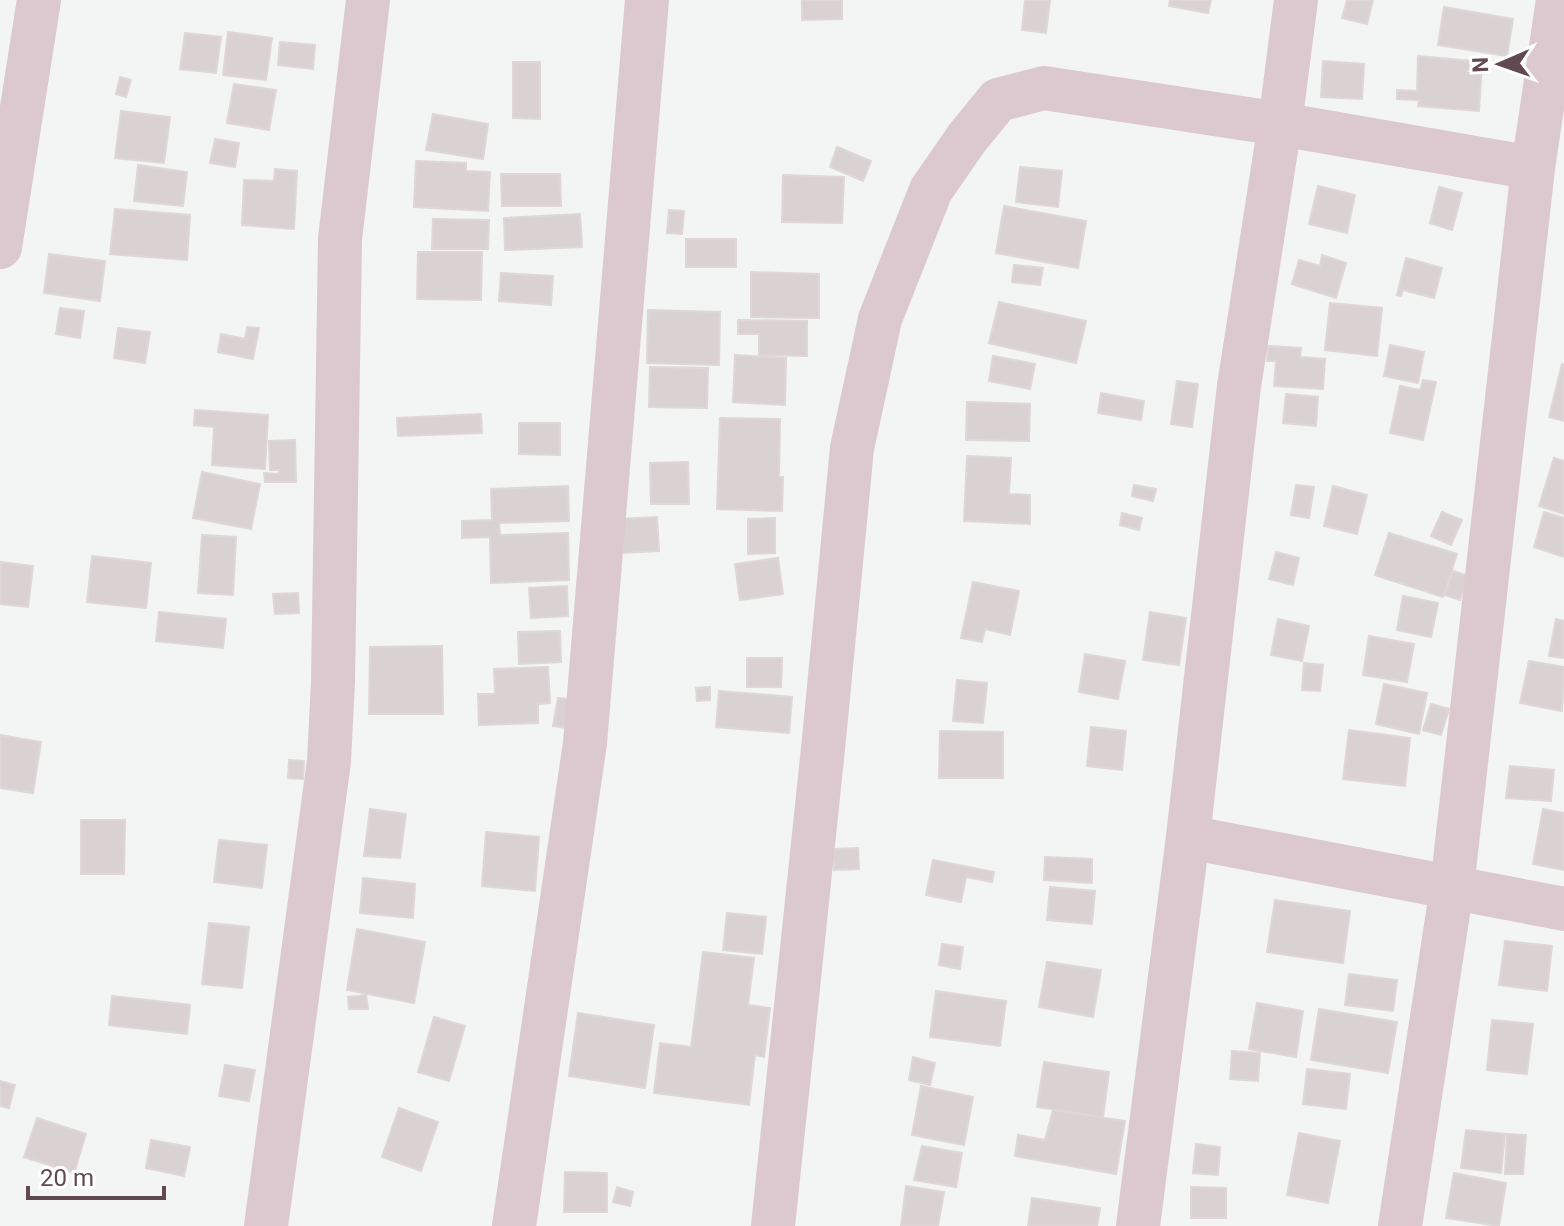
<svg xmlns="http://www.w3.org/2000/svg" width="1564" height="1226" viewBox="0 0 1564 1226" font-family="Roboto,sans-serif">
<rect width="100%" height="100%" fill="#f2f5f3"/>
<g fill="#dad1d3" stroke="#ded6d7" stroke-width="2">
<path d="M802,0H842V19L802,20Z"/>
<path d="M1025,0H1050L1046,33L1022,30Z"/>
<path d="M1170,0H1211L1208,13L1169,6Z"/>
<path d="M1347,0H1373L1367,24L1342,18Z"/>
<path d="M1444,7L1513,19L1507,56L1438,45Z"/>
<path d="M228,32L272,38L266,80L223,75Z"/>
<path d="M185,33L221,37L216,73L180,69Z"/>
<path d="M280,42L315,45L313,69L278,65Z"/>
<path d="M1418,56L1482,62L1479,111L1418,106L1419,100L1397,99V90L1417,91Z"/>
<path d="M1323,61L1364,64L1362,99L1321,97Z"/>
<path d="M513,62H540V119L513,118Z"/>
<path d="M120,77L131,80L126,97L116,94Z"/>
<path d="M234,84L276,90L269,130L227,123Z"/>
<path d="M121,111L170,117L164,163L115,158Z"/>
<path d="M433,114L488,124L483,159L426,150Z"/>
<path d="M215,139L239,143L235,167L210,163Z"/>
<path d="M837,147L871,161L863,181L830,167Z"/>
<path d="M416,161L466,163V171L490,172L488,211L414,207Z"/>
<path d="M138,165L187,172L183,206L134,201Z"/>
<path d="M1020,167L1062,171L1058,207L1016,202Z"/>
<path d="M275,169L297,171L294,229L242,225L244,180L274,181Z"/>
<path d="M501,174H560L561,206H502Z"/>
<path d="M783,175L844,177L842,223L782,222Z"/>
<path d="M1318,186L1355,195L1347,233L1309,224Z"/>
<path d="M1439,187L1462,193L1452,230L1430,223Z"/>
<path d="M1004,206L1086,221L1078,268L996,253Z"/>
<path d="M115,209L190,215L187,260L110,254Z"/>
<path d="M669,210L684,211L682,234L667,233Z"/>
<path d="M580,214L582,247L505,250L504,218Z"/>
<path d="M433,219L489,220L488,249H432Z"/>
<rect x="686" y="239" width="50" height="28"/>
<path d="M418,252H482L481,300L417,299Z"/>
<path d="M49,254L105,261L100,301L44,293Z"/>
<path d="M1322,255L1346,263L1336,298L1292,284L1299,260L1320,266Z"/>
<path d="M1406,258L1442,268L1434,298L1403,290L1401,296L1397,295Z"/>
<path d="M1014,265L1043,268L1040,285L1012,282Z"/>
<path d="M751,272L819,274V318L751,317Z"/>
<path d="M501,273L553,276L551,305L499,301Z"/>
<path d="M999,302L1086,321L1076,363L989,343Z"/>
<path d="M1330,303L1382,308L1377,356L1325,350Z"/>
<path d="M60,308L84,311L80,338L56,334Z"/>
<path d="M648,310L720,312L719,365L647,363Z"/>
<path d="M738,320L807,321V356L759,355V334H738Z"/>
<path d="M247,327L259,328L253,359L218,352L221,334L245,339Z"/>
<path d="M118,328L150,332L145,363L114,358Z"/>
<path d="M1390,345L1424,352L1418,383L1384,376Z"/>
<path d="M1268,346L1301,348L1300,357L1325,359L1323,389L1274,386L1276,361H1267Z"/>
<path d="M735,355L786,358L785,405L733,402Z"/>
<path d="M993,356L1035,364L1030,389L989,381Z"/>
<path d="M1562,364L1564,365V421L1549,417Z"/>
<path d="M650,367L708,368L707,408L649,407Z"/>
<path d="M1423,380L1436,382L1423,440L1390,433L1400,386L1420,390Z"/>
<path d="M1177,381L1198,384L1192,427L1171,424Z"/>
<path d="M1101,393L1144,401L1141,420L1098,413Z"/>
<path d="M1286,394L1318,397L1316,426L1283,423Z"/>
<path d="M967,402L1030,404L1029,441L966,440Z"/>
<path d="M195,410L268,415L265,469L212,465L214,427L194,425Z"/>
<path d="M481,414L482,433L398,436L397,418Z"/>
<path d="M720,418L780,419L779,477H783L782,511L717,509Z"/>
<path d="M519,423H560V455L519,454Z"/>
<path d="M295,440L296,482H265L264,473L279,474V470H270L269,441Z"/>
<path d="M967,456L1011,458L1009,494L1030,495V524L964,521Z"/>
<path d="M1554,458L1564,461V514L1539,506Z"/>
<path d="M688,462L689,504H651L650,463Z"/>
<path d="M202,472L260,484L251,529L193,518Z"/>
<path d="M1134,485L1156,489L1153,501L1132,496Z"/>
<path d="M1296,485L1314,487L1309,518L1291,515Z"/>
<path d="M568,486L569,521L499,523L500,535L568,533L569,580L491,583L490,537L462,538V521L492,520L491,489Z"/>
<path d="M1333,486L1367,495L1357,534L1324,526Z"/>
<path d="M1442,512L1462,520L1451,545L1431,536Z"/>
<path d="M1544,512L1564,518V557L1534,547Z"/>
<path d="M1122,513L1142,518L1139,530L1120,525Z"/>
<path d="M657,517L659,551L621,553L620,519Z"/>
<path d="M775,518V553L748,554V519Z"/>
<path d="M1389,533L1457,554L1443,597L1375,575Z"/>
<path d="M202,535L236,537L233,595L198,593Z"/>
<path d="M1276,552L1299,558L1293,585L1269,579Z"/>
<path d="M92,556L151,563L146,608L87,602Z"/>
<path d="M778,558L783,594L740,600L735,564Z"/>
<path d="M1,562L33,566L28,607L0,604Z"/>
<path d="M1453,571L1468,576L1460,600L1445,595Z"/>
<path d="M973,582L1019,591L1010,635L985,629L982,642L961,638Z"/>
<path d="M567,586L568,616L531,618L529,588Z"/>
<path d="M298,593L299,613L275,614L273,594Z"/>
<path d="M1403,596L1438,603L1431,637L1397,630Z"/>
<path d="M159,612L226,619L223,648L156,641Z"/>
<path d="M1150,612L1186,618L1179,665L1143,660Z"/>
<path d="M1278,619L1309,626L1302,661L1271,655Z"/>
<path d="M1556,619L1564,621V658L1549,656Z"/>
<path d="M560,631L561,662L519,664L518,632Z"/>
<path d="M1369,636L1414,644L1407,682L1363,675Z"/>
<path d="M442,646L443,714H369L370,647Z"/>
<path d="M1085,654L1125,661L1118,699L1079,692Z"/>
<path d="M747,658H782L781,687H747Z"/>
<path d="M1529,661L1564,667L1562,711L1520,703Z"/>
<path d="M1304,663L1323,665L1320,691L1302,690Z"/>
<path d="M548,667L550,703L538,704V723L479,725L478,694H495L494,669Z"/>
<path d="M957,680L987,683L983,723L953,721Z"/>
<path d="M1384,684L1427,693L1419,734L1376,724Z"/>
<path d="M710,687V700L697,701L696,688Z"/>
<path d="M719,691L792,697L789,733L716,727Z"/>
<path d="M558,698L577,700L573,729L553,726Z"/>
<path d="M1431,704L1449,709L1441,735L1423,730Z"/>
<path d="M1091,727L1126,731L1122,770L1087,766Z"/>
<path d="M1349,730L1410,738L1405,786L1343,779Z"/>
<path d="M940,731L1003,732V778H939Z"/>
<path d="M0,735L41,742L33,793L0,788Z"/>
<path d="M289,760L304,761L303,779L288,778Z"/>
<path d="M1510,766L1554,770L1551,801L1506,798Z"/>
<path d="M370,809L406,814L400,858L364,856Z"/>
<path d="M1543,809L1564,813V870L1533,864Z"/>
<path d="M81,820H125L124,874H81Z"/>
<path d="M486,832L539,837L535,891L482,886Z"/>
<path d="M219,840L267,845L262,888L214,882Z"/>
<path d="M858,848L859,869L834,870V849Z"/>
<path d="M1045,857L1092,859V883L1044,880Z"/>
<path d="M933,860L994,872L992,882L966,877L961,902L926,895Z"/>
<path d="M363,878L415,884L413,918L360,913Z"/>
<path d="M1050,887L1095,891L1092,924L1047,920Z"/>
<path d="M1275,900L1350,911L1343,963L1267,952Z"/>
<path d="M727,913L766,917L762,954L723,950Z"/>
<path d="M209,923L249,927L242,988L202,984Z"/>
<path d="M357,929L425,942L414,1003L347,990Z"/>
<path d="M1505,941L1552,946L1547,991L1499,985Z"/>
<path d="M942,944L963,947L960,969L939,965Z"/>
<path d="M703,952L754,958L748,1005L770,1008L764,1057L755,1055L749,1105L654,1093L660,1043L691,1047Z"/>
<path d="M1047,962L1101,970L1093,1017L1039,1007Z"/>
<path d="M1349,974L1397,980L1393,1011L1345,1005Z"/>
<path d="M936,991L1006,1001L1000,1046L930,1037Z"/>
<path d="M366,995L368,1009H349L348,997Z"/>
<path d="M112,996L190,1005L187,1034L109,1025Z"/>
<path d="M1257,1003L1303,1011L1296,1057L1249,1049Z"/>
<path d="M1319,1009L1397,1022L1388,1073L1311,1060Z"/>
<path d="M578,1013L654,1025L645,1088L569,1076Z"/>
<path d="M434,1017L465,1026L449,1081L418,1072Z"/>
<path d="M1492,1020L1533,1024L1527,1074L1487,1070Z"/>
<path d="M1232,1051L1260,1053L1258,1081L1230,1079Z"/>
<path d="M913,1057L935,1063L930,1085L909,1080Z"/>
<path d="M1044,1062L1109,1072L1103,1117L1037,1107Z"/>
<path d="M225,1065L255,1070L249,1101L219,1096Z"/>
<path d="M1307,1069L1350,1074L1346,1109L1303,1104Z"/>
<path d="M0,1081L15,1085L9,1108L0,1106Z"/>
<path d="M921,1086L973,1097L964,1145L912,1135Z"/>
<path d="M399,1108L438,1122L421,1171L382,1157Z"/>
<path d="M1053,1110L1125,1121L1116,1174L1015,1156L1018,1135L1045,1140Z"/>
<path d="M37,1118L86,1134L74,1173L24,1157Z"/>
<path d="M1466,1130L1505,1134L1501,1173L1461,1168Z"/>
<path d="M1299,1133L1340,1141L1328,1203L1287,1195Z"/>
<path d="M1507,1134L1526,1135L1523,1174H1505Z"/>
<path d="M151,1140L190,1147L184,1176L146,1168Z"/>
<path d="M1196,1144L1220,1147L1218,1175L1193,1173Z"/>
<path d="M922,1146L962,1153L956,1187L914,1180Z"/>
<path d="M565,1172L607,1173V1212H564Z"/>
<path d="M1454,1173L1506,1183L1499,1226L1446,1218Z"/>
<path d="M906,1186L944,1192L938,1226H901Z"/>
<path d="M617,1187L633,1192L630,1206L613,1202Z"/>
<path d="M1191,1187L1226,1188V1218H1191Z"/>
<path d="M1032,1198L1100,1208L1097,1226H1028Z"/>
</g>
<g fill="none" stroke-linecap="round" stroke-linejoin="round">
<g stroke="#dbc9cf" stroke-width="44">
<path d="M0,247L39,0"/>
<path d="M1188,837L1564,909"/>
<path d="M266,1226L329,761L333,682L340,239L368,0"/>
<path d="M514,1226L585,743L647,0"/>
<path d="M773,1226L824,739L852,448L880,319L931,190L967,138L998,100L1044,88L1280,124L1533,168"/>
<path d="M1138,1226L1188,837L1239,386L1280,124L1296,0"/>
<path d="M1400,1226L1452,887L1533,168L1558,0"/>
</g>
</g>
<g transform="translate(1500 64) rotate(268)" stroke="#ffffff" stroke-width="6" paint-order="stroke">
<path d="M0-6L14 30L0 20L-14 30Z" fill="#624851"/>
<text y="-12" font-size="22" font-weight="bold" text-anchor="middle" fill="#624851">N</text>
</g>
<path d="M28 1186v12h136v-12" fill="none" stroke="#624851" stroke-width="4"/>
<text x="40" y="1186" font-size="24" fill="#624851" stroke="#ffffff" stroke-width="6" paint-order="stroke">20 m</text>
</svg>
